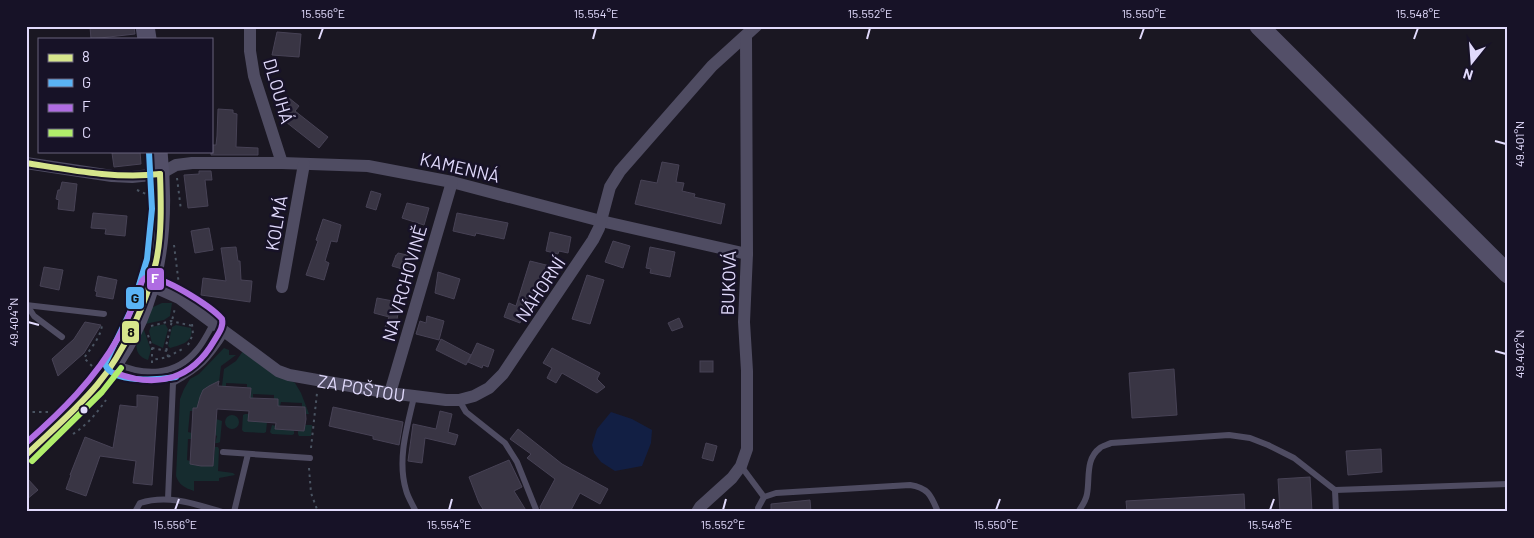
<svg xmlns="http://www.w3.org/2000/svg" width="1534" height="538" viewBox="0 0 1534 538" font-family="Barlow,sans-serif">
<rect width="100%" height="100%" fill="#1a1722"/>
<g fill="#162c2f">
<path d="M162,303H172L170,316L164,320L145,324L151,308Z"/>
<path d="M165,324L168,329L163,348L152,343L149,331L151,327Z"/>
<path d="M176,325L191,328C194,342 181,345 170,348L168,346L172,327Z"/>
<path d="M140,329L144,330L151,350L148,360C132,355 136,341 140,329Z"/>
<path d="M224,348L229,350V355H236L221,366L219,382C207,385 201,391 199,403L203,408H194L193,411H190L188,432L192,433L191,439H188L187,460L190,461V464L213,466L215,447H218L219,449L218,471L233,473L235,475L219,478V481H194V491C185,488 179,485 176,476L180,399L184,389L190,379L199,374Z"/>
<path d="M243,351L295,383L301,393L309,414H306L305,407H302V403L281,402L280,406H278V400L274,399V395L253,394V398H250L251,388L247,387V384L226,383V386H222L224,369L236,361Z"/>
<path d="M245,414H248V421L267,422L266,432L264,433L244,432L242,430L243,415Z"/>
<circle cx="232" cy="422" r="7"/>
<path d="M216,419L222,421L220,442L218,443H215L217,436L215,435Z"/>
<path d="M272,425L276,426V429L294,430V434L292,435L272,434L270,432Z"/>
<path d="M305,425H312L311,436H299L298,434V431H304Z"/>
</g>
<path fill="#121f44" d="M611,412L632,419L652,430L651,443L642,466L615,471L601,462L594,453L592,445L597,429Z"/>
<g fill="#393544" stroke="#474255">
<path d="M134,26L135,34L91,39L90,27Z"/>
<path d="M277,32L301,34L299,57L272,55Z"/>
<path d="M289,98L299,106L295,111L328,137L319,148L286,122L282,108Z"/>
<path d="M218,109L233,110V113L237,114L236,147L258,148V155H211V145H216L217,136Z"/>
<path d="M120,151H140L141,164L114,167L112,153Z"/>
<path d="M662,162L679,165L676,182L684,183L682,191L695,194L694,197L725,204L721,224L635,204L641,180L657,183Z"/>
<path d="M199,171H211L212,180H205L208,206L188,208L184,175L199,174Z"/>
<path d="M62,182L77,184L74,211L58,209L59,200L56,199L58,190H60Z"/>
<path d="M371,191L381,194L376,210L366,207Z"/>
<path d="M407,203L429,208L424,225L402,218Z"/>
<path d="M93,213L127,216L125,236L105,234L106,229L91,228Z"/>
<path d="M457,213L508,223L504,239L476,233L475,236L453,231Z"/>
<path d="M323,219L341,225L337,242L331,241L325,261L329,263L324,280L306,275L318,241L316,240Z"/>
<path d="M209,228L213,250L195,253L191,231Z"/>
<path d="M550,232L571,237L568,253L559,251L558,254L546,251Z"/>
<path d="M613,241L630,246L623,268L605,262Z"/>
<path d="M236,247L238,261H240L241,280L252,281L250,302L201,295L203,278L226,281L221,248Z"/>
<path d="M650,247L675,252L670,277L650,273L651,269L646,268Z"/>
<path d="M398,253L416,257L409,271L392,266L396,255H397Z"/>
<path d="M530,261L550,266L539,296H538L536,301L528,298L520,323L504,317L509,303L516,306Z"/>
<path d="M44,267L63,270L59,290L40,286Z"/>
<path d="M438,272L460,279L454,299L435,293Z"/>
<path d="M587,275L604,280L590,324L572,319Z"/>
<path d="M98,276L117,280L113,299L96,296L97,292L95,291Z"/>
<path d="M395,297L401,299L397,319L402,320L395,333L385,327L389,317L374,313L377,298L393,301Z"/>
<path d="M427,316L444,321L439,340L416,334L420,321L426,323Z"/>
<path d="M679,318L683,327L672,331L668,323Z"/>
<path d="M85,322L101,325L84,353L58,376L52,359L74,339Z"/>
<path d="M441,339L471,355L466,365L436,350Z"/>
<path d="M477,343L494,350L488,367L483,365L482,368L468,362Z"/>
<path d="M552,348L600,373L597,379L605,387L597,393L562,373L556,383L547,378L552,368L543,363Z"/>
<rect x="700" y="361" width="13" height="11"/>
<path d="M1174,369L1177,415L1132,418L1129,373Z"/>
<path d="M219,381L218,386L251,388L250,398L278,399V406L305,407L306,419L304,431L275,429L276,423L248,421L249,411L217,409L213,466H201L190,464L193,408H197L200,397L203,390L209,386Z"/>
<path d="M137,395L158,397L152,485L133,483L136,461L100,456L86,496L66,489L71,475H70L85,437L113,448L120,405L137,407Z"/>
<path d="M333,407L403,422L399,445L373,439V436L329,426Z"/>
<path d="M440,411L452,414L448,432L458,435L455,445L425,438L422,463L408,461L413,424L436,429Z"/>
<path d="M518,429L562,464L608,489L600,504L580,493L570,512H542L540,507L555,479L527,458L531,454L510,439Z"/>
<path d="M706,443L717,446L713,461L702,458Z"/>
<path d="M1381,449L1382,472L1348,475L1346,451Z"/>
<path d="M509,460L522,487L514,491L527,512H485L479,503L469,477Z"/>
<path d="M26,477L38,490L26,500Z"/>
<path d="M1310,477L1312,512H1280L1278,479Z"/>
<path d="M1244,494L1245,512H1127L1126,501Z"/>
<path d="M810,500L811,512H771V504Z"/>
</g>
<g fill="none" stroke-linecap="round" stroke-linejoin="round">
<g stroke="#4a5462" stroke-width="2" stroke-dasharray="2.5 4" stroke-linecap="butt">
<path d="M177,178L181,210"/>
<path d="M137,190L146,194"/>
<path d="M174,245L179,285"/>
<path d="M151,326L171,321L193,326"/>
<path d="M148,335L152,348V360"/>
<path d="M188,345L193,334L192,324"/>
<path d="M152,348L167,351"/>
<path d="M168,357L166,346L175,308"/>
<path d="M152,363V360L168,357L184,348"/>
<path d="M92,366L84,358C91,348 102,336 102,323"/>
<path d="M151,385V380"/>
<path d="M26,412H50"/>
<path d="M73,434C86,426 97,413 106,400"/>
<path d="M311,448L317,393"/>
<path d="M309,468L311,493L318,512"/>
</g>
<g stroke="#4f4c62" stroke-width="6">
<path d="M26,305L104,314"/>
<path d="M27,305L34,316L62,337"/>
<path d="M115,363C144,376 175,377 197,350C204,342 208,332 214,323"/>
<path d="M414,397C407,427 397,460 406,490C408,498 413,505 416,512"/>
<path d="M459,400L466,412L505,443L517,462L537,512"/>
<path d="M223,452L310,458"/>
<path d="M741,466L764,497"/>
<path d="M1335,490L1336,512"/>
<path d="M168,499L173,383C201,367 208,360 226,332"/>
<path d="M135,512L140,503C168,494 195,504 222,512"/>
<path d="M234,512L248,454"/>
<path d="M759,512L758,508L764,497L776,493L910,485C929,488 931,496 938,512"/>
<path d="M1078,512C1082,506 1086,501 1087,494C1090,479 1085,459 1100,448C1102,446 1107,445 1111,443L1229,435L1250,438L1268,445L1294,458L1335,490L1508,484"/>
</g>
<g stroke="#4f4c62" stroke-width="12">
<path d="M250,26V51L254,76L282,163"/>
<path d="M26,163L112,176L132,177L160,174L176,165L192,163H282L368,166L452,182L601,221L747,254"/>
<path id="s1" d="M150,285L179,298L278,371L289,375L390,393L446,400H459L474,396L489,388L503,374L593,240L599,228L610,187L620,171L712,66L756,26"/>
<path d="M282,287L304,164"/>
<path d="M390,393L452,182"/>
<path d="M697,512L700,507L732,478L741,466L747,449V371L744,322L747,254L746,36"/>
</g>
<g stroke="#534f68" stroke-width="19">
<path d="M145,26L147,39"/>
<path d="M1259,26L1508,274"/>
<path d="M26,455C49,434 77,409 97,385C155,316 167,238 158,151"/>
</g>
<defs>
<g id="bus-1">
<path d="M26,163C71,170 115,179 160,174"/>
<path d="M26,455C50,432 76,410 97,385C124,353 147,302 156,262C162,235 161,201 160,174"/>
</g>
<path id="bus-2" d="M149,152L152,209L147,259L132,308L105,364C112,384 159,380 176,377"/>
<path id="bus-3" d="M26,443C61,412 95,379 118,338C128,320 135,301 142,281L145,278C160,273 212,307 222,319C224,327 218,334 214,341C192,379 157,389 116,373"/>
<path id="bus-4" d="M32,461L102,392L121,368"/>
</defs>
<use href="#bus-1" stroke="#171227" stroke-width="10"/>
<use href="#bus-2" stroke="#171227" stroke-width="10"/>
<use href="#bus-3" stroke="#171227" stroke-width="10"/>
<use href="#bus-4" stroke="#171227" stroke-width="10"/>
<use href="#bus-1" stroke="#d6e58c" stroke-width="6"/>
<use href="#bus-2" stroke="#5ab3f5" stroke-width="6"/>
<use href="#bus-3" stroke="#af6ce2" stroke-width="6"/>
<use href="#bus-4" stroke="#b0ed6b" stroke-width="6"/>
</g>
<path fill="none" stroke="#e1dafc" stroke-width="2" d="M319,39L323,28M593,39L596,28M867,39L870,28M1140,39L1144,28M1414,39L1418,28M1495,141L1506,144M28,322L39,325M1495,351L1506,354M175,510L179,499M449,510L452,499M723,510L726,499M996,510L1000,499M1270,510L1274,499"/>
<circle fill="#e1dafc" stroke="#171227" stroke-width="2" cx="84" cy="410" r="4.5"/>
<g text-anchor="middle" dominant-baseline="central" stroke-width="5" stroke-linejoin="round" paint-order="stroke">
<g font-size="18" fill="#e1dafc" stroke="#171227">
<text transform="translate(279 91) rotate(74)">DLOUHÁ</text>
<text transform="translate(460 167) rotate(13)">KAMENNÁ</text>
<text transform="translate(276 223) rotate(-80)">KOLMÁ</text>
<text transform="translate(404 283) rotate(-74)">NA VRCHOVINĚ</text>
<text transform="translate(728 283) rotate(-88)">BUKOVÁ</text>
<text transform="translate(540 289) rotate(-56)">NÁHORNÍ</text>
<text stroke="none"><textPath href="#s1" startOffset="240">ZA POŠTOU</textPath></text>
</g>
</g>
<g stroke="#171227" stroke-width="2">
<rect x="146" y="267" width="19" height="24" rx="5" fill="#af6ce2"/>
<rect x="125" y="286" width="20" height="24" rx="5" fill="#5ab3f5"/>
<rect x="121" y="320" width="19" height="24" rx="5" fill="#d6e58c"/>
</g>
<g font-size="14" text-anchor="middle" font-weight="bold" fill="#fff">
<text x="155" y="283">F</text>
</g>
<g font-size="14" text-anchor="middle" font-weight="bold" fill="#111">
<text x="135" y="303">G</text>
<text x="131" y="337">8</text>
</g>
<rect width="1534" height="538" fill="none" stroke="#171227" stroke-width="55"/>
<rect x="38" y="38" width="175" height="115" fill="#171227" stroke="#68627c"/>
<rect x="48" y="54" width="25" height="8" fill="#d6e58c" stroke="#68627c"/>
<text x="82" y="62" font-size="15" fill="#e1dafc">8</text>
<rect x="48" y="79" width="25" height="8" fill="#5ab3f5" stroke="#68627c"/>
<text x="82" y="88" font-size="15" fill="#e1dafc">G</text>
<rect x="48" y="104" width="25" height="8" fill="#af6ce2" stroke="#68627c"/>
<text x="82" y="112" font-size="15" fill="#e1dafc">F</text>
<rect x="48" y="129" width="25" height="8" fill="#b0ed6b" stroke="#68627c"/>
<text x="82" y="138" font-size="15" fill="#e1dafc">C</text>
<g transform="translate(1472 62) rotate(197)" stroke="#171227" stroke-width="4" paint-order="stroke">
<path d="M0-4L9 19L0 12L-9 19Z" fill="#e1dafc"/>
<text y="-8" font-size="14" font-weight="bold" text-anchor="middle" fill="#e1dafc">N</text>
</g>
<rect x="28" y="28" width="1478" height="482" fill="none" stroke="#e1dafc" stroke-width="2"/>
<g font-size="12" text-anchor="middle" fill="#e1dafc">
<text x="323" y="18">15.556°E</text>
<text x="596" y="18">15.554°E</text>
<text x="870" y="18">15.552°E</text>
<text x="1144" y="18">15.550°E</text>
<text x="1418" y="18">15.548°E</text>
<text transform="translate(1520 144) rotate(-90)" y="4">49.401°N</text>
<text transform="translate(14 322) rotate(-90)" y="4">49.404°N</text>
<text transform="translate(1520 354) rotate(-90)" y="4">49.402°N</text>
<text x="175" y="529">15.556°E</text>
<text x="449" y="529">15.554°E</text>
<text x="723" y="529">15.552°E</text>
<text x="996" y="529">15.550°E</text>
<text x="1270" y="529">15.548°E</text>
</g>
</svg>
